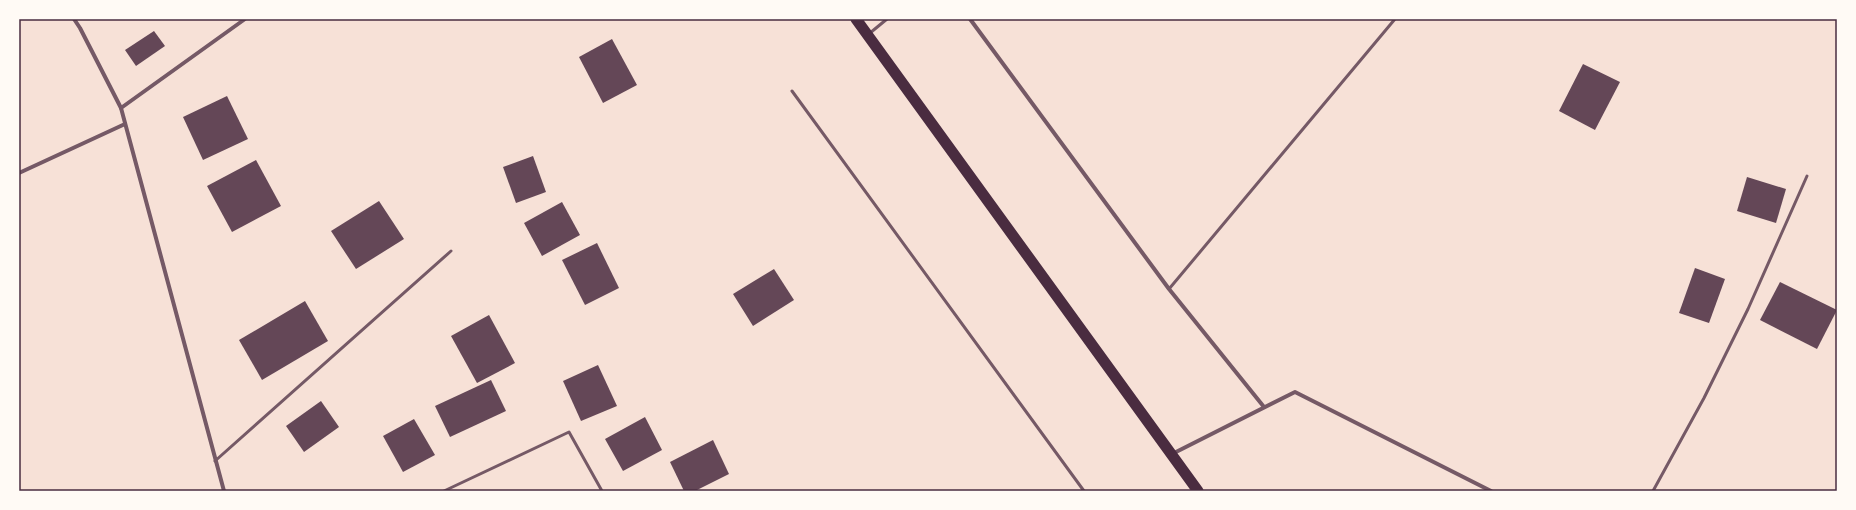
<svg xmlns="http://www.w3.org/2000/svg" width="1856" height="510" viewBox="0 0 1856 510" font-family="Literata,serif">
<rect width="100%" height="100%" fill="#f7e1d7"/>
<g fill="#644757">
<path d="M154,31L165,46L136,66L125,50Z"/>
<path d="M612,39L637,85L603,103L579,57Z"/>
<path d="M1583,64L1620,82L1595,130L1559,111Z"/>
<path d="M227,96L248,139L203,160L183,117Z"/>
<path d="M533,156L546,192L516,203L503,167Z"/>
<path d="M256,160L281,206L232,232L207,186Z"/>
<path d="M1747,177L1786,189L1776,223L1737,211Z"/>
<path d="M379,201L404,239L356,269L331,231Z"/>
<path d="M562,202L580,235L542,256L524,223Z"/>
<path d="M597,243L619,288L585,305L562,260Z"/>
<path d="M1695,268L1725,279L1709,323L1679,313Z"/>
<path d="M774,269L794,300L753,326L733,294Z"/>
<path d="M1780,282L1837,310L1817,349L1760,320Z"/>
<path d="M305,301L328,341L262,380L239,340Z"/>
<path d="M489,315L515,363L477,383L451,336Z"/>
<path d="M598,365L617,406L581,421L563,381Z"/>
<path d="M491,380L506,411L450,437L435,406Z"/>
<path d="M321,401L339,427L304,452L286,426Z"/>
<path d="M645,417L662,450L623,471L605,439Z"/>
<path d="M414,419L435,455L403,472L383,436Z"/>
<path d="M713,440L729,474L695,491H684L670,462Z"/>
</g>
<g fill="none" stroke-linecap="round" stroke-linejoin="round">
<g stroke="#755966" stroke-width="3">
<path d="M870,33L887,19"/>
<path d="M792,91L1084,491"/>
<path d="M1169,289L1395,19"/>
<path d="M215,461L451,251"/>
<path d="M444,491L569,432L602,491"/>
<path d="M1653,491L1704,398L1748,309L1807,176"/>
</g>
<g stroke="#755966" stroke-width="4">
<path d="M74,19L80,28L121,108L224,491"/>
<path d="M970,19L1169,289L1264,407"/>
<path d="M121,108L245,19"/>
<path d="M19,173L125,124"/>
<path d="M1172,454L1295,392L1491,491"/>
</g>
<path stroke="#4a2c40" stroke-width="11" d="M856,19L1198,491"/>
</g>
<rect width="1856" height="510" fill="none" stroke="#fffaf5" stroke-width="40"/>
<rect x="20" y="20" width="1816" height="470" fill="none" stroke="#4a2c40" stroke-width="1.5"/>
</svg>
